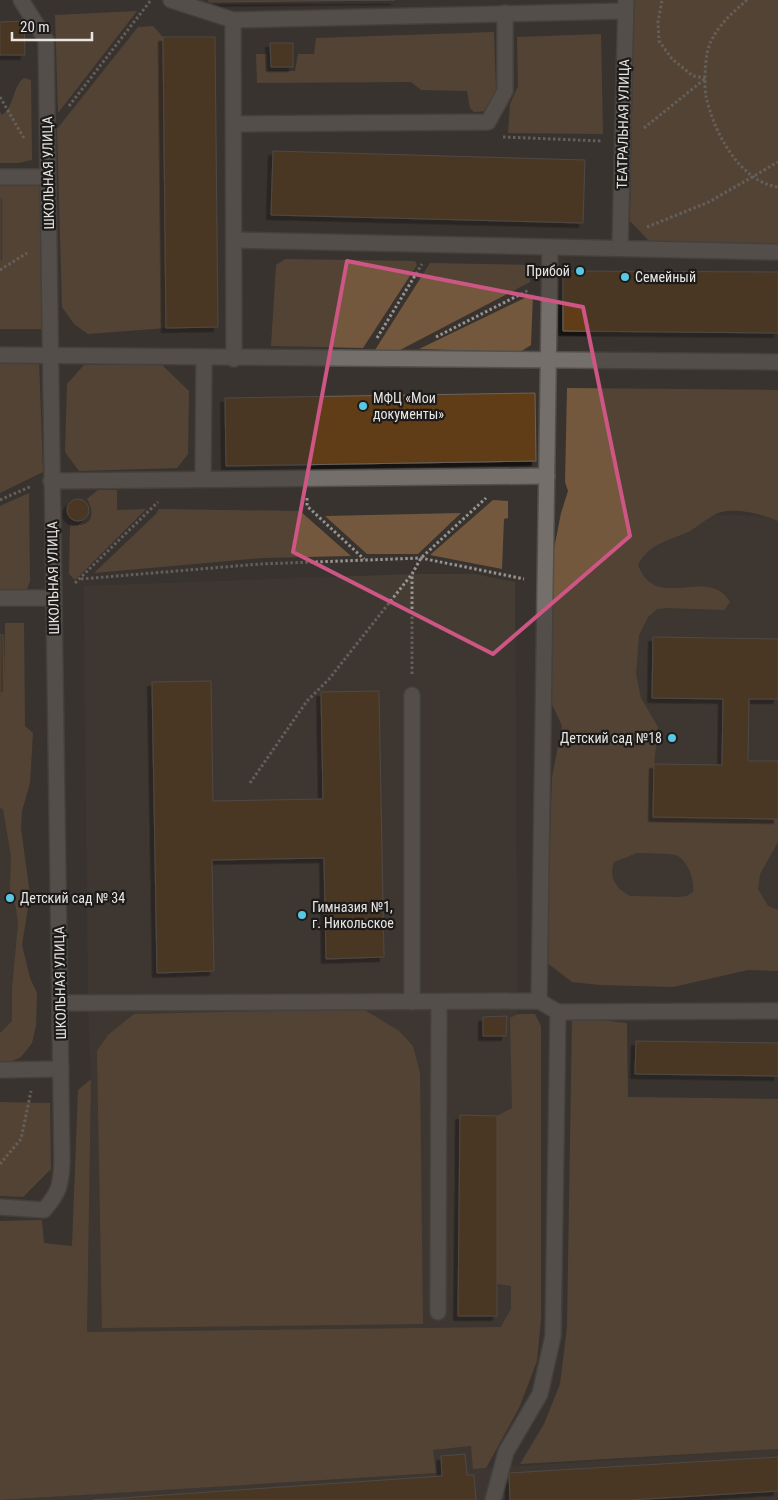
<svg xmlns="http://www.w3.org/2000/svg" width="778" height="1500" viewBox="0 0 778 1500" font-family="'Roboto Condensed',sans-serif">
<defs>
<filter id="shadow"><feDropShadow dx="-4.5" dy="4.5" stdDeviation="0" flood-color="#0009"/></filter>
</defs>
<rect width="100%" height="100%" fill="#38332f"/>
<g fill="#453c34">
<path d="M569,513L778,516V963L564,960Z"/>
<path d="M412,574H475L515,582L519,1310H511L502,1327L87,1332L91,1079L88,1003L84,586Z"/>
<path d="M0,745H18L22,1050H0Z"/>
<path d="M472,1446L474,1469L778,1449V1500H0L435,1473L433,1450Z"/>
</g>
<g fill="#73583d" fill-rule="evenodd">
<path d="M634,0H778V245L652,244L630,221Z"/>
<path d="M137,11L58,113L55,15Z"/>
<path d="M153,26L163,37L166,328L88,334L74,324L62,307L57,129L138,27Z"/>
<path d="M494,32L496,90L488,111L474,112L470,108L467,91L421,90L411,82L257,83L256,54H267L268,71H295L298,54H314L316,38Z"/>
<path d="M601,34L603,134L508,133L510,104L518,86L517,37Z"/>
<path d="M24,78L31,80L32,160L19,163H0V112L2,115C15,106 12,87 24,78Z"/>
<path d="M0,181H42L41,329H0V261H3V199L0,197Z"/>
<path d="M285,259L415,261L417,265L363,348L271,346L276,265Z"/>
<path d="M430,263L529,265L530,282L400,350H375Z"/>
<path d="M533,294L531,345L520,352L419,349Z"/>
<path d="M39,359L43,472L0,493V360Z"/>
<path d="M84,365H162L189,391L188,454L177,468L79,471L65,452L67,384Z"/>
<path d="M567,388L778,390V521C762,514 739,508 721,512C709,516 699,526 688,532C668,541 648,544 638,565C656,614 708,564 730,602L724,610L667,608L657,609L648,617L639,635L636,674L641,698L658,727L654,764L653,817L778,819V842L760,874L758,889L768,906L778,910V971L748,970L673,987L600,985L572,982L546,962L552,777L562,726L551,702L548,665L551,564L561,513L568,491L565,482ZM637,853C642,853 673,854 676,855C688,860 695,881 693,892L687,896L679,897L630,896C616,889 608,877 614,862Z"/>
<path d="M98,490H117V510L146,509L75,580L69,574L70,524C90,529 97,516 87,499Z"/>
<path d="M29,493L30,581L27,589H0V506Z"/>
<path d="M493,500L508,501V518L504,519L502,569L430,555Z"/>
<path d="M159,509L300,511L351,556L262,558L94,573L156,514Z"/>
<path d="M461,513L418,554H367L325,516Z"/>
<path d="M5,623H24L25,726L33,733L30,783L22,811L21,828L30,895L22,945L30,978L37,993L36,1026L32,1043L21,1057L6,1064H0V1033L12,1021V989L18,924L16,907L10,890L11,856L3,809L0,808V693H4Z"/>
<path d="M363,1009L399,1031L413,1046L420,1073L423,1324L102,1328L97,1051L108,1035L134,1014Z"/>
<path d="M518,1014H535L541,1026V1319L537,1361L519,1408L486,1468L473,1469L471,1446L433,1450L436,1473L0,1500V1221L42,1220L44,1243L72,1246L78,1090L91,1079L87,1332L501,1327L511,1309V1286L497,1284V1116L512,1108L510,1018Z"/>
<path d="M572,1017L627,1023L628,1097L778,1099V1449L520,1464L544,1424L560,1384L567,1327Z"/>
<path d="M0,1102L50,1103L51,1169L23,1197L0,1196Z"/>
</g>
<g fill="#603d14" stroke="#69645f" filter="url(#shadow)">
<path d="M209,0H395L209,2Z"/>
<path d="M24,21L25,55H0V22Z"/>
<path d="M163,37H215L218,327L166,328Z"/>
<path d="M270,43H293V67H271Z"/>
<path d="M273,151L585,160L583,223L271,215Z"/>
<path d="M0,198H3V262L0,261Z"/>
<path d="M563,271L778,272V333L563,331Z"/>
<path d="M535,393L536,461L226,466L225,398Z"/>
<circle cx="78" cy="510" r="11"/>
<path d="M0,635H3L4,693H0Z"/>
<path d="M653,637L778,639V699H749L748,761H778V819L653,817L654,764L722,765L723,699L652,698Z"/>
<path d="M211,681L213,801L323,799L321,692L379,691L384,957L326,959L324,858L212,860L214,971L157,973L152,682Z"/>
<path d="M507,1016L506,1036H483V1017Z"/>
<path d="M636,1041L778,1043V1076L635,1074Z"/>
<path d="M460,1115L497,1116V1316H458Z"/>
<path d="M465,1454L467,1475H474L476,1500H93L442,1476L441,1456Z"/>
<path d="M778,1457V1491L630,1500H510L509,1473Z"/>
</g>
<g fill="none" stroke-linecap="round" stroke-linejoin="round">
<defs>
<g id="lane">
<path d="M171,0L233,20L625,11"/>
<path d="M233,20L234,359"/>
<path d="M235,124L488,122L505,91V13"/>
<path d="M0,177H48"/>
<path d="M235,240L778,252"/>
<path d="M0,355L778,362"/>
<path d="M203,479L204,359"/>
<path d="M51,481L547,476"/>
<path d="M0,598H54"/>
<path d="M412,695V1002"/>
<path d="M539,1001L550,247"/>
<path d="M60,1003L539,1001L558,1012L778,1011"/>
<path d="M0,1070L61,1069"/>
<path d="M438,1312L439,1002"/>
<path d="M493,1500L506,1452L540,1394L553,1336L558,1012"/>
</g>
<g id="street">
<path d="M620,248L626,0"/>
<path d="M0,1207L44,1210C59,1193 61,1185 62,1162L46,40L21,0"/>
</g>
</defs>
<use href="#lane" stroke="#53504c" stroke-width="18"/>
<use href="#street" stroke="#53504c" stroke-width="18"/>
<g stroke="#989491" stroke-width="3" stroke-dasharray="2.5 2.5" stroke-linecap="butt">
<path d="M747,0C731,14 711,31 707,54C705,66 704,85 706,96C713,131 740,182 778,187"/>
<path d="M0,97L25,140"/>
<path d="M69,106L151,0"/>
<path d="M644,128L706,78L693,76L672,59L659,41L658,22L662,0"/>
<path d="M503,137L602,141"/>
<path d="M647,227L709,202L778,162"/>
<path d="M0,270L27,253"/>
<path d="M436,337L529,290"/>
<path d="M377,338L422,264"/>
<path d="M307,498V506L364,559"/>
<path d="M0,500L32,486"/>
<path d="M81,579L260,564L421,558L524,579"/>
<path d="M75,583L158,502"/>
<path d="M412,674V574L421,558L486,498"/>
<path d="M250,783L307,701L329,679L412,574"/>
<path d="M0,1164L21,1139L31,1091"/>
</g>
<use href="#lane" stroke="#746f6a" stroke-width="15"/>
<use href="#street" stroke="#746f6a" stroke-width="15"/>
</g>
<path d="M0 0H778V1500H0ZM347,261L583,307L630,536L493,654L293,552Z" fill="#38332f" fill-opacity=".55" fill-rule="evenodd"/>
<path fill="none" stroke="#cd5684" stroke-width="4" stroke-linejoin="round" d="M347,261L583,307L630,536L493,654L293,552Z"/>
<g fill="#59c8e5" stroke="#1d1b19" stroke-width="2">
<circle cx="580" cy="271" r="5"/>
<circle cx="625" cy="277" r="5"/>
<circle cx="363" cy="406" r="5"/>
<circle cx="672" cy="738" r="5"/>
<circle cx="10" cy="898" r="5"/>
<circle cx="302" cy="915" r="5"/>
</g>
<g text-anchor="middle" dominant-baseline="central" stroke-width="4.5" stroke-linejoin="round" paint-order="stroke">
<g font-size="14" fill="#e8e5e3" stroke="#1d1b19">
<text transform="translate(623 124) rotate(-89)">ТЕАТРАЛЬНАЯ УЛИЦА</text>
<text transform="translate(48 173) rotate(-91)">ШКОЛЬНАЯ УЛИЦА</text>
<text transform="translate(53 578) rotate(-91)">ШКОЛЬНАЯ УЛИЦА</text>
<text transform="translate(60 983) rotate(-91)">ШКОЛЬНАЯ УЛИЦА</text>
</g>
<g font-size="14" fill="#e8e5e3" stroke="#1d1b19" text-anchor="start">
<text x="570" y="271" text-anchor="end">Прибой</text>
<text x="635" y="277">Семейный</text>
<text x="373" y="398">МФЦ «Мои<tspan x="373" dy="16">документы»</tspan></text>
<text x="662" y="738" text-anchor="end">Детский сад №18</text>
<text x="20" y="898">Детский сад № 34</text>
<text x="312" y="907">Гимназия №1,<tspan x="312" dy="16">г. Никольское</tspan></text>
</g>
</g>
<path d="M12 32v8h80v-8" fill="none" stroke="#e8e5e3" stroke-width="2.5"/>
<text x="20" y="32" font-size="15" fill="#e8e5e3" stroke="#1d1b19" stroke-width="4" paint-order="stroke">20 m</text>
</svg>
